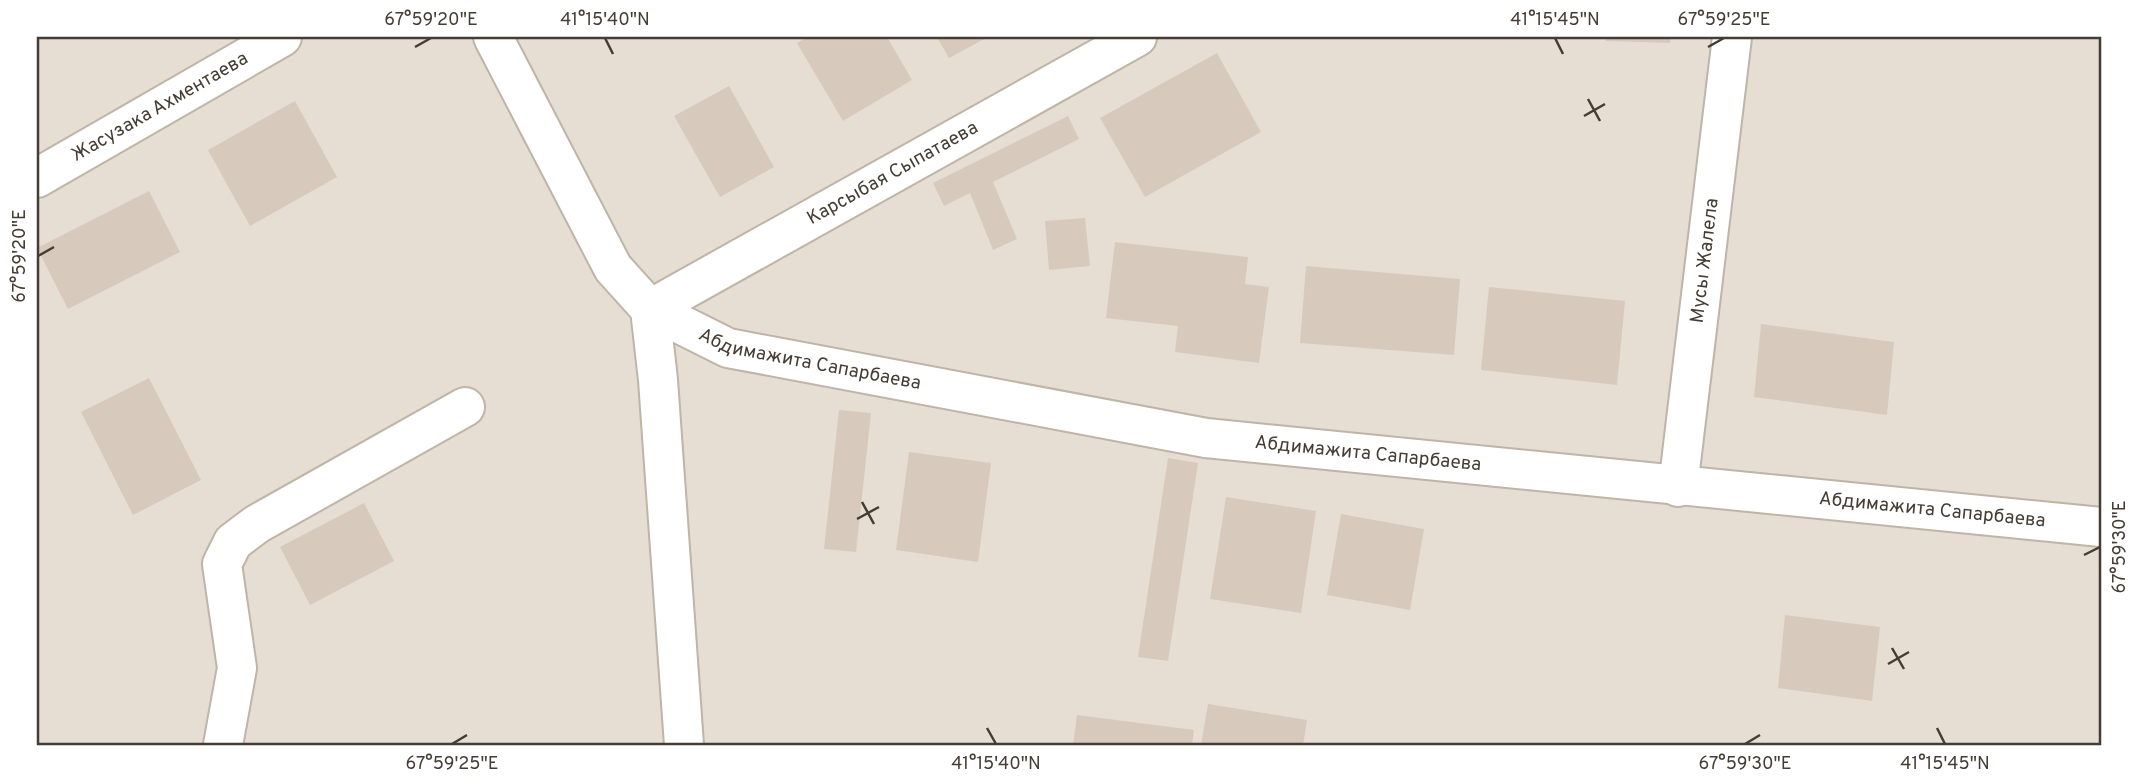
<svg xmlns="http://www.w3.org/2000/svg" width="2138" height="782" viewBox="0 0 2138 782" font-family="Overpass,sans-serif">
<rect width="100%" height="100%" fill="#f2ede4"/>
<rect fill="#e6ded2" x="37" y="37" width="2064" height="708"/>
<g fill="#d7cabc">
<path d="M808,37H887L912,80L843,121L797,43Z"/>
<path d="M937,37H988L949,58Z"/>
<path d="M1606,37H1671L1670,43L1606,41Z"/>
<path d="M1217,53L1261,132L1145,197L1100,118Z"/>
<path d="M729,86L774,167L720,197L674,116Z"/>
<path d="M295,101L337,177L250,226L208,150Z"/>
<path d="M1068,116L1079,139L993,182L1017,239L993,250L970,193L944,206L933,183Z"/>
<path d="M149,191L180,252L68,309L37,248Z"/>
<path d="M1085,218L1090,266L1049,270L1045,221Z"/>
<path d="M1115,242L1248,257L1245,284L1269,287L1259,363L1175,352L1178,326L1106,318Z"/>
<path d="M1306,266L1460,279L1454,355L1300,343Z"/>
<path d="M1489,287L1625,301L1617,385L1481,370Z"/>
<path d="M1761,324L1894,342L1887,415L1754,397Z"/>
<path d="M149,378L201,480L133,515L81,412Z"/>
<path d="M839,410L871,413L856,552L824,549Z"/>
<path d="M909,452L991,463L978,562L896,550Z"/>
<path d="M1168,458L1198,463L1168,661L1138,657Z"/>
<path d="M1226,497L1316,511L1301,613L1210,599Z"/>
<path d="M364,503L394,561L310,605L280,547Z"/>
<path d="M1341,514L1424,529L1410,610L1327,595Z"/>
<path d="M1785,615L1880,627L1872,701L1778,688Z"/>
<path d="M1208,704L1307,720L1303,745H1201Z"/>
<path d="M1077,715L1194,730L1192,745H1073Z"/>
</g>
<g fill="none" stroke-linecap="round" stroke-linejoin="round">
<defs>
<g id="street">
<path id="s1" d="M493,37L613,268L650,309L728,348L1206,438L2101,527"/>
<path id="s2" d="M37,178L282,37"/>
<path id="s3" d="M650,309L1137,37"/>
<path d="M650,309L658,380L684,745"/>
<path id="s4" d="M1678,487L1732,37"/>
<path d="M223,745L237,668L222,564L233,542L257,524L465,407"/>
</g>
</defs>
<use href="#street" stroke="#beb4a7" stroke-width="42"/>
<use href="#street" stroke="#fff" stroke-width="38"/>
</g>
<path fill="none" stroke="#453d34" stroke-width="2.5" d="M605,38L613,54M1555,38L1563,54M415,47L431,38M1708,47L1724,38M1588,99L1600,121M1584,116L1605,104M38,256L54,247M862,502L874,524M857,519L879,507M2084,555L2100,547M1892,648L1904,669M1888,664L1909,652M987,728L996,744M1937,728L1945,744M452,744L467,735M1745,744L1760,735"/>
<g text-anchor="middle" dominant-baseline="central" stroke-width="6" stroke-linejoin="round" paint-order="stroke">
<g font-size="19" fill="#453d34" stroke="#fff">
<text stroke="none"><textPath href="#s2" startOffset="142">Жасузака Ахментаева</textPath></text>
<text stroke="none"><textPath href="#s3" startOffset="278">Карсыбая Сыпатаева</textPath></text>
<text stroke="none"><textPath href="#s4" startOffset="228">Мусы Жалела</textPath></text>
<text stroke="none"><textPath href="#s1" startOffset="485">Абдимажита Сапарбаева</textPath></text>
<text stroke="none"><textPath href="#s1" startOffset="1052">Абдимажита Сапарбаева</textPath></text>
<text stroke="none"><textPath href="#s1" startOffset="1619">Абдимажита Сапарбаева</textPath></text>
</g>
</g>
<rect width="2138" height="782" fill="none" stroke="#ffffff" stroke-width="77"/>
<rect x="38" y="38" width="2062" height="706" fill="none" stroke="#453d34" stroke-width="2.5"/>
<g font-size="18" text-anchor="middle" fill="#453d34">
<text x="431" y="25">67°59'20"E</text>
<text x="605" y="25">41°15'40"N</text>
<text x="1555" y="25">41°15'45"N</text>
<text x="1724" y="25">67°59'25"E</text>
<text transform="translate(19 256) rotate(-90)" y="6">67°59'20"E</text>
<text transform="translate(2119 547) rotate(-90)" y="6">67°59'30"E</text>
<text x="452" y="769">67°59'25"E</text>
<text x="996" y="769">41°15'40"N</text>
<text x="1745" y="769">67°59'30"E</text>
<text x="1945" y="769">41°15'45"N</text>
</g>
</svg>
